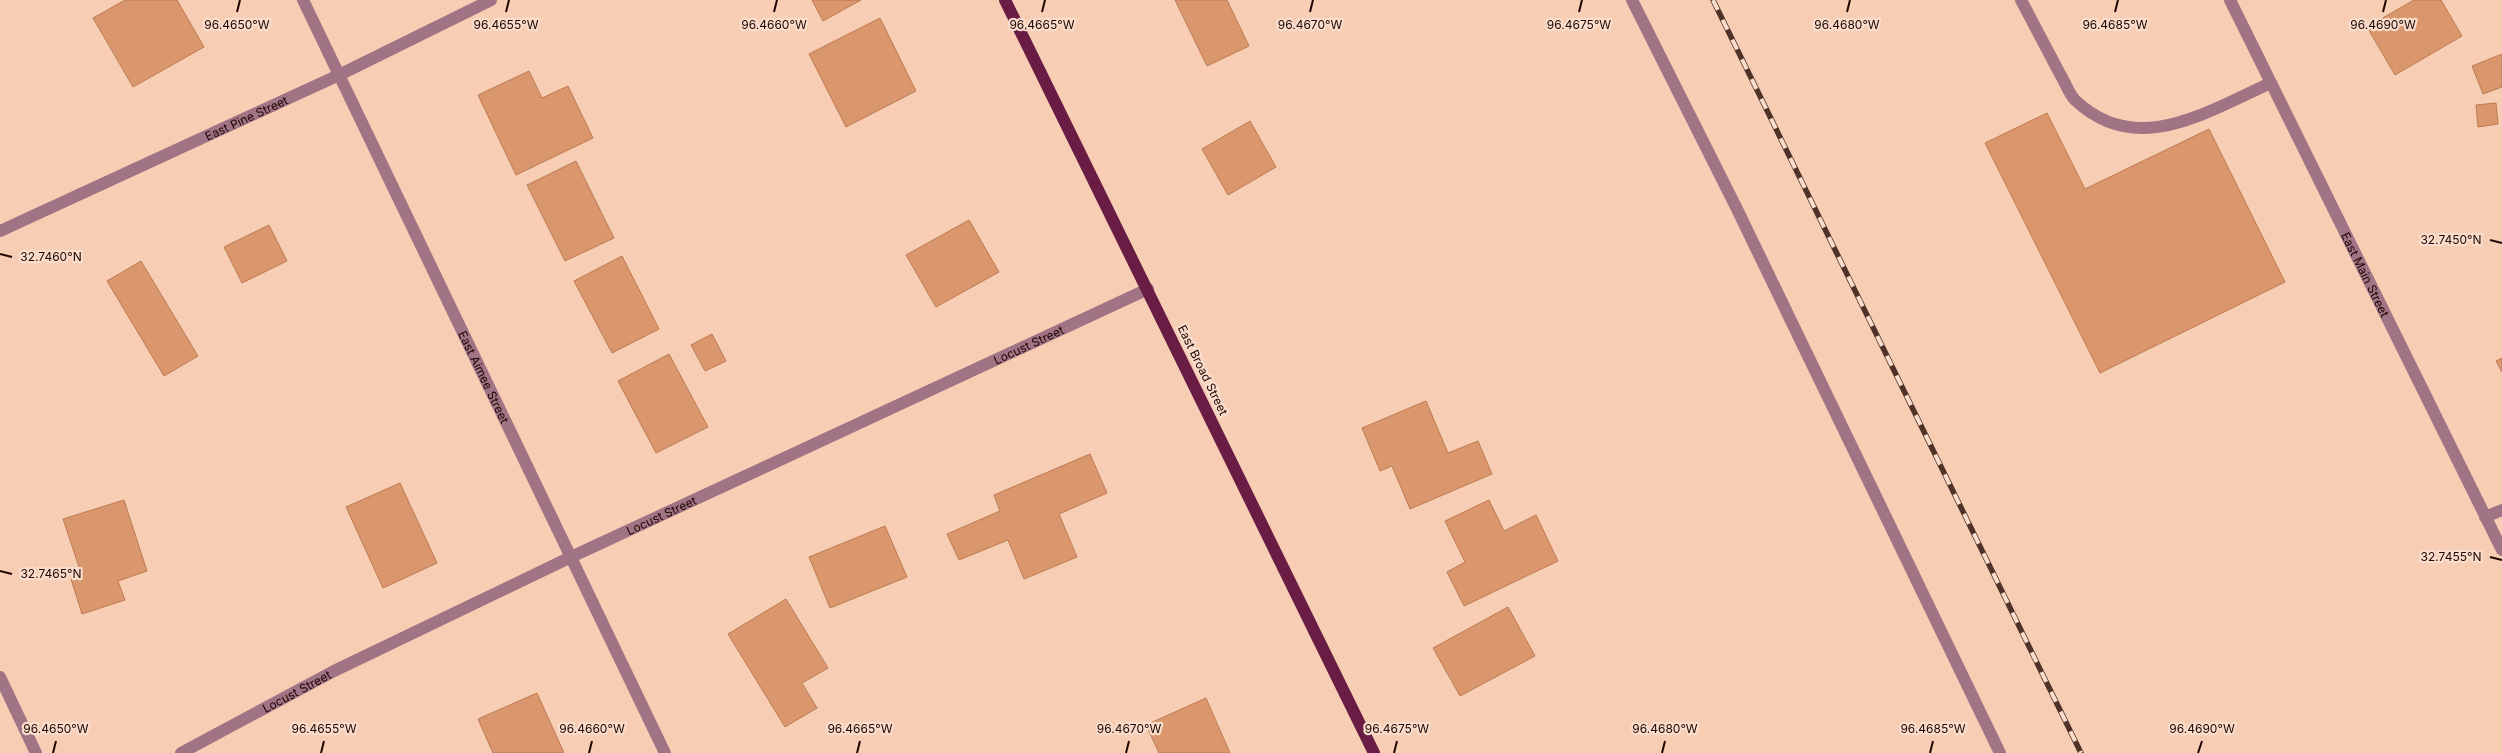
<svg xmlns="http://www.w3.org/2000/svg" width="2502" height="753" viewBox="0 0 2502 753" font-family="Inter,sans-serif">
<rect width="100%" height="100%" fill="#f7cdb3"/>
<g fill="#da976d" stroke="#bc7b52">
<path d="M125,0H177L204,47L133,87L93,18Z"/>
<path d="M812,0H861L823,21Z"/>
<path d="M1175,0H1227L1249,46L1207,66Z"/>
<path d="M2414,0H2441L2462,36L2395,75L2367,27Z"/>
<path d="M880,18L916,91L846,127L809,54Z"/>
<path d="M2502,54V87L2483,94L2472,66Z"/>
<path d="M529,71L542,98L568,86L593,138L516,175L478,95Z"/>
<path d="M2496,103L2498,124L2478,127L2476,105Z"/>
<path d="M2047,113L2085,189L2209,129L2285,282L2100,373L1985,143Z"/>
<path d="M1250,121L1276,167L1228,195L1202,149Z"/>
<path d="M576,161L614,238L565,261L527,185Z"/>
<path d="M969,220L999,272L936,307L906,255Z"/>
<path d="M269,225L287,261L242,283L224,247Z"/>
<path d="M622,256L659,329L612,353L574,281Z"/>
<path d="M141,261L198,356L164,376L107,281Z"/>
<path d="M712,334L726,361L705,371L691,345Z"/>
<path d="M669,354L708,427L656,453L618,381Z"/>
<path d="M2502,358V372L2496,361Z"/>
<path d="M1426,401L1448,453L1478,441L1492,474L1410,509L1392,466L1380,471L1362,428Z"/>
<path d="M1090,454L1107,493L1059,514L1077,557L1024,579L1008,540L959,560L947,534L1000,511L994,495Z"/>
<path d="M400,483L437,563L383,588L346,507Z"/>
<path d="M124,500L147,571L118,581L125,600L82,614L71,579L82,576L63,519Z"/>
<path d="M1489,500L1504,531L1536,515L1558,561L1464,606L1447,572L1465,562L1445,521Z"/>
<path d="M885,526L907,577L830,608L809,557Z"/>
<path d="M786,599L828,668L802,683L817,708L785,727L728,634Z"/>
<path d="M1508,607L1535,656L1460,696L1433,648Z"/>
<path d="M537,693L564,753H493L478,719Z"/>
<path d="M1206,698L1230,753H1159L1146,725Z"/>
</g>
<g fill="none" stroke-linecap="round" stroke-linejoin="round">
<g stroke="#a07385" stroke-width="12">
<path id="s1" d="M303,0L665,753"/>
<path d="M1632,0L1736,207L2000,753"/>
<path d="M2021,0C2034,25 2047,49 2060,74C2065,82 2069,94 2075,100C2137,159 2207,111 2271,83"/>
<path id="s2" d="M2230,0L2502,550"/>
<path id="s3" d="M0,231L339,75L491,0"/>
<path d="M2485,517L2502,510"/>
<path d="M0,677L36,753"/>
<path id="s4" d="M181,753L334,671L571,557L1148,289"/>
</g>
<path stroke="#691c44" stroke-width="12" d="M1005,0L1374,753"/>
<defs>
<path id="rail" d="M1713,0L2081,753"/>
</defs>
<use href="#rail" stroke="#4f3328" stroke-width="5.5"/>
<use href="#rail" stroke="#faddcc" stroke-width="4" stroke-dasharray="11" stroke-linecap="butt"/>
</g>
<path fill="none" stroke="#1e0600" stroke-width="2" d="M237,12L240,0M506,12L509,0M774,12L777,0M1042,12L1045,0M1310,12L1313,0M1579,12L1582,0M1847,12L1850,0M2115,12L2118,0M2383,12L2386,0M2490,240L2502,243M0,254L12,257M2490,557L2502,560M0,571L12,574M53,753L56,741M321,753L324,741M589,753L592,741M857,753L860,741M1126,753L1129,741M1394,753L1397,741M1662,753L1665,741M1930,753L1933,741M2198,753L2202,741"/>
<g text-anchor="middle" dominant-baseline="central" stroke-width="4.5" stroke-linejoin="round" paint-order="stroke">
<g font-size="12" fill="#1e0600" stroke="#faddcc">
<text stroke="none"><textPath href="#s3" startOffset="271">East Pine Street</textPath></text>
<text stroke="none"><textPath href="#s2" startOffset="306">East Main Street</textPath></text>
<text stroke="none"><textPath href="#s4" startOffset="941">Locust Street</textPath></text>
<text transform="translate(1203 370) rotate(64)">East Broad Street</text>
<text stroke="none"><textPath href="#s1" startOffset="418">East Aimee Street</textPath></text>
<text stroke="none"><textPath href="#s4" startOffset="536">Locust Street</textPath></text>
<text stroke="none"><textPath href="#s4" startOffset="131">Locust Street</textPath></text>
</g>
</g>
<g font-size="12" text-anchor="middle" fill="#1e0600" stroke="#faddcc" stroke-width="4.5" stroke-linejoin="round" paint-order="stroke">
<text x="237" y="29">96.4650°W</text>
<text x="506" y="29">96.4655°W</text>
<text x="774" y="29">96.4660°W</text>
<text x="1042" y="29">96.4665°W</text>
<text x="1310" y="29">96.4670°W</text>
<text x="1579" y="29">96.4675°W</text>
<text x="1847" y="29">96.4680°W</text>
<text x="2115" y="29">96.4685°W</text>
<text x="2383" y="29">96.4690°W</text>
<text x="2451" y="244">32.7450°N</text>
<text x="51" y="261">32.7460°N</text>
<text x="2451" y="561">32.7455°N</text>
<text x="51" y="578">32.7465°N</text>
<text x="56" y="733">96.4650°W</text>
<text x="324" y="733">96.4655°W</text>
<text x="592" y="733">96.4660°W</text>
<text x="860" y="733">96.4665°W</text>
<text x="1129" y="733">96.4670°W</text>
<text x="1397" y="733">96.4675°W</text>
<text x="1665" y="733">96.4680°W</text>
<text x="1933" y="733">96.4685°W</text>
<text x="2202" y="733">96.4690°W</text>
</g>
</svg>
